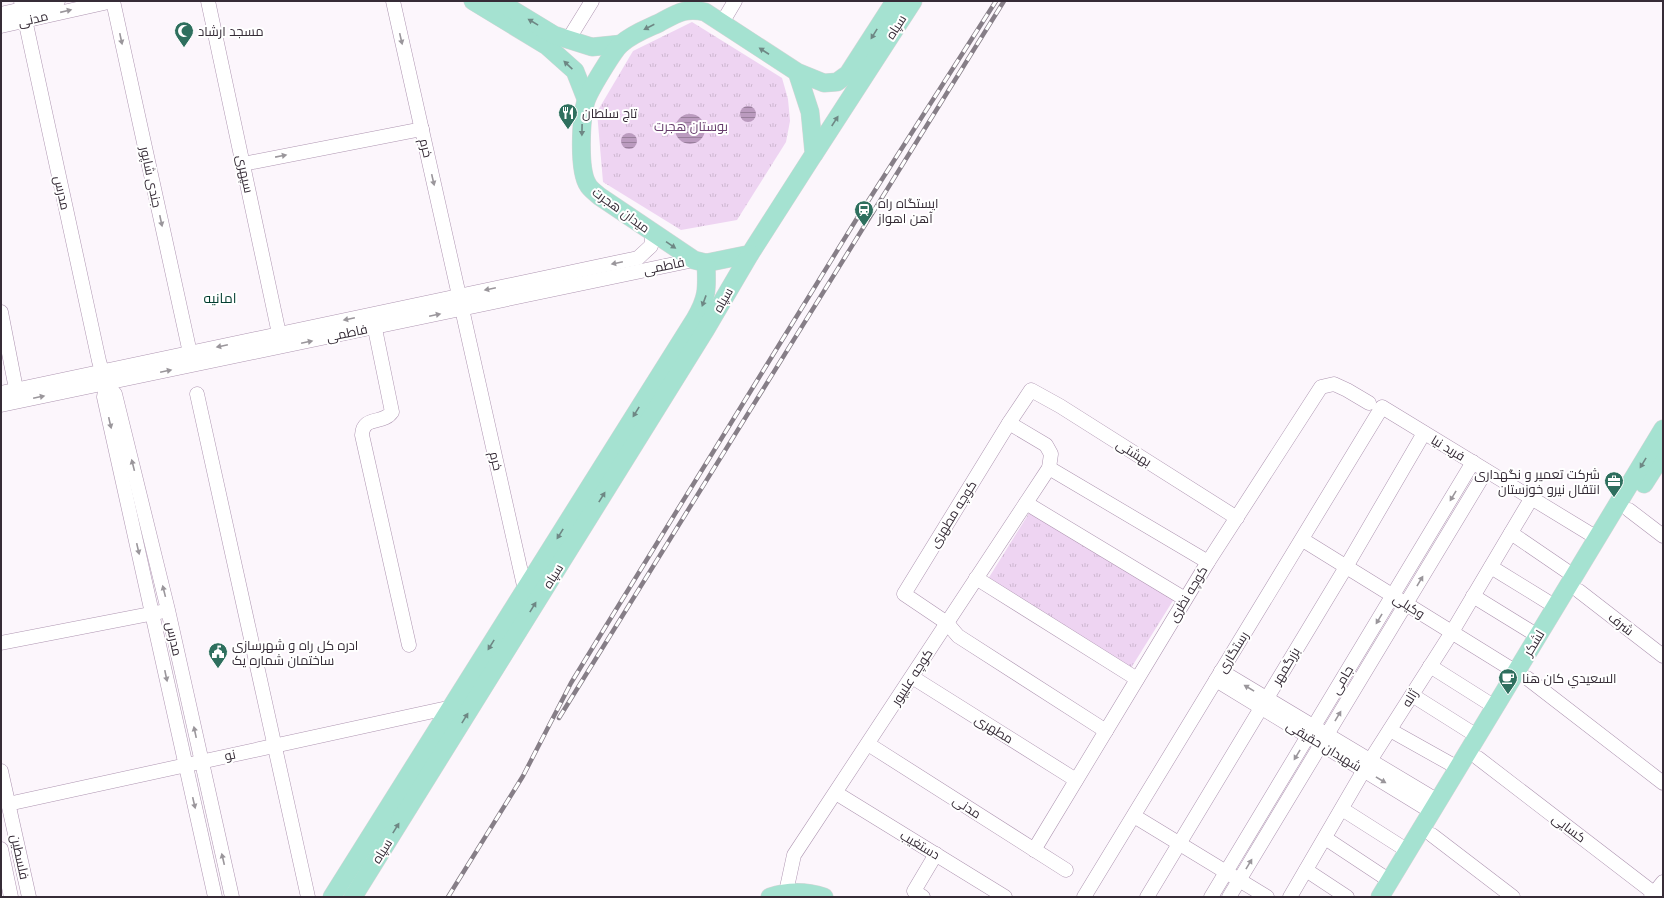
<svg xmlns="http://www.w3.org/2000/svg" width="1664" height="898" viewBox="0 0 1664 898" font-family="Poppins,Cairo,sans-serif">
<defs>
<pattern id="park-tufts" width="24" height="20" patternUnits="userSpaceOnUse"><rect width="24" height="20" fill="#eed4f2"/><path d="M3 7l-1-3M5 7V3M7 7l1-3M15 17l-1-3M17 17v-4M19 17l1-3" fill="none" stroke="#cdb6d0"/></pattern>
<pattern id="water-rules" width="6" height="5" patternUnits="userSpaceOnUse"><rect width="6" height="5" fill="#bb9bbf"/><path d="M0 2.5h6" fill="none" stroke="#997f9c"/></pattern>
</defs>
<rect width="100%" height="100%" fill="#fcf6fc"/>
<g fill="url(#park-tufts)">
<path d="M692,22L782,78L788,99L790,121L786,142L737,220L681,230L603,182L597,112L633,51Z"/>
<path d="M1031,510L1174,599L1131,668L988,579Z"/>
</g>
<g fill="url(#water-rules)">
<circle cx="748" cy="114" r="8"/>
<circle cx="690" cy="129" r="15"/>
<circle cx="629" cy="141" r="8"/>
</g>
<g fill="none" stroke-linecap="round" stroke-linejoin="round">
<defs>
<g id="minor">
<path d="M21,1L99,361L106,384L115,394L168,610L232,897"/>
<path d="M113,1L190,353"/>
<path d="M208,1L281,343"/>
<path d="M393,1L525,590"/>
<path d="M1,14L58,1"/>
<path d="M722,23L735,1"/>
<path d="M1,26L113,1"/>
<path d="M568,40L592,1"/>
<path d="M243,164L422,129"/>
<path d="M1,312L16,389"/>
<path d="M373,319L392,412C383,425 363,415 362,435L409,645"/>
<path d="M106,384L104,397L215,897"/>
<path d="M1,393L638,258L651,246L653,232"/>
<path d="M197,394L308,897"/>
<path d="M1,405L694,260"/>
<path d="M1049,468L1208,562"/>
<path d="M1026,503L1185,599"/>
<path d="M1629,510L1663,536"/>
<path d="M1511,533L1574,576"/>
<path d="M1303,540L1516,672"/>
<path d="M1491,567L1556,607"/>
<path d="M976,578L1137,679"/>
<path d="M1579,591L1663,656"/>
<path d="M1473,596L1538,636"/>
<path d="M1,643L160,612"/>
<path d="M1430,666L1495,707"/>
<path d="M1221,671L1438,801"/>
<path d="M912,677L1076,780"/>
<path d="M1527,678L1663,783"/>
<path d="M1216,680L1432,812"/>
<path d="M1412,695L1477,736"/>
<path d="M1390,730L1458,768"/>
<path d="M1106,731L958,636L947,623L904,594L1009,423L1031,390L1060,406L1237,518"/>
<path d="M868,744L1066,870"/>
<path d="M1478,758L1659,897"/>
<path d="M1,771L29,897"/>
<path d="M836,793L1005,897"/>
<path d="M8,804L452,707"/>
<path d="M1342,809L1408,851"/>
<path d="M1134,816L1267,897"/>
<path d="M1432,835L1513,897"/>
<path d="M1325,838L1390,881"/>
<path d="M1,849L11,897"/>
<path d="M1034,850L1208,562L1321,387L1334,384L1347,390L1369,403"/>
<path d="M1306,870L1347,897"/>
<path d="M786,892L794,855L1049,468L1051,454L1046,445L1009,423"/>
<path d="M923,897L914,891L936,854"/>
<path d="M1084,897L1382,407L1597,538"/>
<path d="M1147,897L1346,567L1424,433"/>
<path d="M1211,897L1473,462"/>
<path d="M1229,897L1486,471"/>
<path d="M1290,897L1364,770L1452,632L1531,499"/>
<path d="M1651,897L1663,882"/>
</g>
<g id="major">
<path d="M473,1L547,46L575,71L586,99"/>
<path d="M498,1L554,35L592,47L621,44"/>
<path d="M797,72L810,112L814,154L750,254L706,263L694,260L599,196C595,192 590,189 588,185C578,170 581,117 586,101C589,91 614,50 621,44C632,34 646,29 659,23C676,14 685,7 705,12L797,72L824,83L837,82L848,74L895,1"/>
<path d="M814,154L913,1"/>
<path d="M1644,484L1663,454"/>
<path d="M332,897L695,319C708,297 707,288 706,263"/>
<path d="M353,897L706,329L750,254"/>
<path d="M770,897C788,891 806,891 824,897"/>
<path d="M1380,897L1663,429"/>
</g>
</defs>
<use href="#minor" stroke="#ae95b1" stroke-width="15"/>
<use href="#major" stroke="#d7d5d7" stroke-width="19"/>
<use href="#minor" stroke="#fff" stroke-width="14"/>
<use href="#major" stroke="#a5e2d1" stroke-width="18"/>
<defs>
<g id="rail">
<path d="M559,718L1004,1"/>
<path d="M448,897L523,776L571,683L601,634L856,220L996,1"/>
</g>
</defs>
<use href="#rail" stroke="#867e87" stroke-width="4.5"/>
<use href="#rail" stroke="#fff" stroke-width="3" stroke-dasharray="9" stroke-linecap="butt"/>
</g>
<defs><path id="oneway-solid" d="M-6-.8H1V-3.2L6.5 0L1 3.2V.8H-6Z"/></defs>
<g fill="#9a969b">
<use href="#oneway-solid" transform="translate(66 11) rotate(-13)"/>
<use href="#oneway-solid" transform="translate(121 39) rotate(78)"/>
<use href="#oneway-solid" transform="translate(401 39) rotate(77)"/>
<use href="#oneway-solid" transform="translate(281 156) rotate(-11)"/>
<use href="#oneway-solid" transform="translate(433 180) rotate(77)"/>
<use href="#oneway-solid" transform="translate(161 221) rotate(78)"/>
<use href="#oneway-solid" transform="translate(617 263) rotate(168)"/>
<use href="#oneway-solid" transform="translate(490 289) rotate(168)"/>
<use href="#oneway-solid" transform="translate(435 315) rotate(-12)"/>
<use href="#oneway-solid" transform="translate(349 319) rotate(168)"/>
<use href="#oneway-solid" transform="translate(307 342) rotate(-12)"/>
<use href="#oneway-solid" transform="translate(222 346) rotate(168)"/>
<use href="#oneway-solid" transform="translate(166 371) rotate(-12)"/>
<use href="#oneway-solid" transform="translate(39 397) rotate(-12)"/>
<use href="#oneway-solid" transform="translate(110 423) rotate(77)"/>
<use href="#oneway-solid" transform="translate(133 465) rotate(-104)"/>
<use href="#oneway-solid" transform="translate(1453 496) rotate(121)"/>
<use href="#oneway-solid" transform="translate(138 549) rotate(77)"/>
<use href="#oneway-solid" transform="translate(1420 581) rotate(-59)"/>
<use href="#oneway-solid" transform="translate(164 591) rotate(-104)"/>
<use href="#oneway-solid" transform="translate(1379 619) rotate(121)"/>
<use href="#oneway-solid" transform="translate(166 676) rotate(78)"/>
<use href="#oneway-solid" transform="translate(1249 688) rotate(-149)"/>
<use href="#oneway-solid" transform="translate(1338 716) rotate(-59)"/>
<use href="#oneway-solid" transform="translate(195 732) rotate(-102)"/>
<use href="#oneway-solid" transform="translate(1297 755) rotate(121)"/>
<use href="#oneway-solid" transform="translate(1381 780) rotate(31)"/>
<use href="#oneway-solid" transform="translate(194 803) rotate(77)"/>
<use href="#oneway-solid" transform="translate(223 859) rotate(-103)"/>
<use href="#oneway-solid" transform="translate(1249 864) rotate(-59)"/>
</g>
<g fill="#6e8784">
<use href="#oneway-solid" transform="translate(533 22) rotate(-149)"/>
<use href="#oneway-solid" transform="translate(649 27) rotate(153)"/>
<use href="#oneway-solid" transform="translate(874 34) rotate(122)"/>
<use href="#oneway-solid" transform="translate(764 51) rotate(-147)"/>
<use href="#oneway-solid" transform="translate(568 65) rotate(-137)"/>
<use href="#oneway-solid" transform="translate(835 121) rotate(-57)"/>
<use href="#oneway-solid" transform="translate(582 130) rotate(91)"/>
<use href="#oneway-solid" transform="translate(671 245) rotate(34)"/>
<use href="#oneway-solid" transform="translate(704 301) rotate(110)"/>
<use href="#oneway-solid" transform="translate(636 412) rotate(122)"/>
<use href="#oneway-solid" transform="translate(1643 463) rotate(121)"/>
<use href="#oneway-solid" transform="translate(602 497) rotate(-58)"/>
<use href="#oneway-solid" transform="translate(560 534) rotate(122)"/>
<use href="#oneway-solid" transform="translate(533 607) rotate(-58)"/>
<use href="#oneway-solid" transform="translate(491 645) rotate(122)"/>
<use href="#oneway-solid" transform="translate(465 718) rotate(-58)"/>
<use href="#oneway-solid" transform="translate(396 828) rotate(-58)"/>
</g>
<defs>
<symbol id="mosque-pin" viewBox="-11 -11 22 30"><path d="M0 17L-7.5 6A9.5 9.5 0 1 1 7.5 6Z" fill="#2e6f5e" stroke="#fff"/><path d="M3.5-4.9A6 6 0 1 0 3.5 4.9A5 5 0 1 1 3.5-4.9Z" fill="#fff"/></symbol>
<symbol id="restaurant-pin" viewBox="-11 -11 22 30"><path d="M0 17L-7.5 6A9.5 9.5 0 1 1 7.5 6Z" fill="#2e6f5e" stroke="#fff"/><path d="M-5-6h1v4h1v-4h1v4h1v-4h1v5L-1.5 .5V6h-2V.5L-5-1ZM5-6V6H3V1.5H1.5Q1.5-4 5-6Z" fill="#fff"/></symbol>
<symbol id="station-pin" viewBox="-11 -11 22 30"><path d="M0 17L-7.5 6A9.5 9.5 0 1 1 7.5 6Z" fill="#2e6f5e" stroke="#fff"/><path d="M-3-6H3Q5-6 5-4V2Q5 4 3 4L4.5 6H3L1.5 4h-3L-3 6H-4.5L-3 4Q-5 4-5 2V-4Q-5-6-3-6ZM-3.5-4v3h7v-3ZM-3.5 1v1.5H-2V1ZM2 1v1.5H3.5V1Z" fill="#fff"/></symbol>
<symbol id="office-pin" viewBox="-11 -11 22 30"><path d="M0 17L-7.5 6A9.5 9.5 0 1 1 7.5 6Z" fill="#2e6f5e" stroke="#fff"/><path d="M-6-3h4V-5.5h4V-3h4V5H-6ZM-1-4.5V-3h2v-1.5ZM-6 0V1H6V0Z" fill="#fff"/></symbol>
<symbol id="civic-pin" viewBox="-11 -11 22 30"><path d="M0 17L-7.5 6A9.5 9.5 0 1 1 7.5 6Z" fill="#2e6f5e" stroke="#fff"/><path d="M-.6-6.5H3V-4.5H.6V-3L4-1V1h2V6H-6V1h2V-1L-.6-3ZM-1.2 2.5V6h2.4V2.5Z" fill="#fff"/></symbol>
<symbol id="cafe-pin" viewBox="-11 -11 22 30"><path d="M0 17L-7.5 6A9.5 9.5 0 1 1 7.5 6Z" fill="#2e6f5e" stroke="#fff"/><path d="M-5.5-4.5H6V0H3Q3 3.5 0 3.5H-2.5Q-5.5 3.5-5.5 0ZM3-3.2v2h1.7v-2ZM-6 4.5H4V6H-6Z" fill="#fff"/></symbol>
</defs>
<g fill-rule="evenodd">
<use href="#mosque-pin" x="173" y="20" width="22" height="30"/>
<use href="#restaurant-pin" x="557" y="102" width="22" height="30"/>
<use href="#station-pin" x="853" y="199" width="22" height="30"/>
<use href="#office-pin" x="1603" y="470" width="22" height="30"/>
<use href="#civic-pin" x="207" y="641" width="22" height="30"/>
<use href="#cafe-pin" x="1497" y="667" width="22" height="30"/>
</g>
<g text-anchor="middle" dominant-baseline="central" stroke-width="4" stroke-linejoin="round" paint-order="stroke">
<g font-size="13" fill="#362c37" stroke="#fff">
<text transform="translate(33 19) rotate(-13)">مدنی</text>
<text transform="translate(896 27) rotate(-57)">سپاه</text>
<text transform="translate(426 148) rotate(77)">خرم</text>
<text transform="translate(245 174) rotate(78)">سپهری</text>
<text transform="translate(151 177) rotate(78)">جندی شاپور</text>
<text transform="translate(62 193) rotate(78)">مدرس</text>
<text transform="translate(621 210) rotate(36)">میدان هجرت</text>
<text transform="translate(664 266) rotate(-12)">فاطمی</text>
<text transform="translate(723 300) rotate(-60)">سپاه</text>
<text transform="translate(347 333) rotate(-12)">فاطمی</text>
<text transform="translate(1448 448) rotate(31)">فرید نیا</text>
<text transform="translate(1134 453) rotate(32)">بهشتی</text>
<text transform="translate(496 461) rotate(77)">خرم</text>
<text transform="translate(953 514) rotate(-58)">کوچه مطهری</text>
<text transform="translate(553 576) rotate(-58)">سپاه</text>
<text transform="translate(1188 594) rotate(-59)">کوچه نظری</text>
<text transform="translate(1409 606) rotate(32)">وکیلی</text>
<text transform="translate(1621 624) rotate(38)">شرف</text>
<text transform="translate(174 639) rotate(78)">مدرس</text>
<text transform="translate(1534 643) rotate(-59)">لشکر</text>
<text transform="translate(1233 652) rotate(-58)">رستگاری</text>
<text transform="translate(1286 666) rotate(-59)">بزرگمهر</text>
<text transform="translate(912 677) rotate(-57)">کوچه علیپور</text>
<text transform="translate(1342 680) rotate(-59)">جامی</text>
<text transform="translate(1410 698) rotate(-58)">ژاله</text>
<text transform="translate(994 729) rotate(32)">مطهری</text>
<text transform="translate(1324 746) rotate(31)">شهیدان حقیقی</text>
<text transform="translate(230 755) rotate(-12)">نو</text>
<text transform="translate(967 807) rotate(33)">مدنی</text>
<text transform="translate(1569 828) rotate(37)">کسایی</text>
<text transform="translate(920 845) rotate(31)">دستغیب</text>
<text transform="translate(382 851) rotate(-58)">سپاه</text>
<text transform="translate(20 857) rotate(78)">فلسطین</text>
</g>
<g font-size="13" fill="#362c37" stroke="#fff" text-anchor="start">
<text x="198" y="31">مسجد ارشاد</text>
<text x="582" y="113">تاج سلطان</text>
<text x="878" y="203">ایستگاه راه<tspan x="878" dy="15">آهن اهواز</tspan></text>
<text x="1600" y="474" text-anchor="end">شرکت تعمیر و نگهداری<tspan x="1600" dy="15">انتقال نیرو خوزستان</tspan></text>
<text x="232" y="645">ادره کل راه و شهرسازی<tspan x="232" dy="15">ساختمان شماره یک</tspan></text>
<text x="1522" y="678">السعيدي كان هنا</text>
</g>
<g font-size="13" fill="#653b6b" stroke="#fff">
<text x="691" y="126">بوستان هجرت</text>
</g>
<g font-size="14" fill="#013c2f" stroke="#fff">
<text x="220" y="298">امانیه</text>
</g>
</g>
<rect width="1664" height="898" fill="none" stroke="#362c37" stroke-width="4"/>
</svg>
